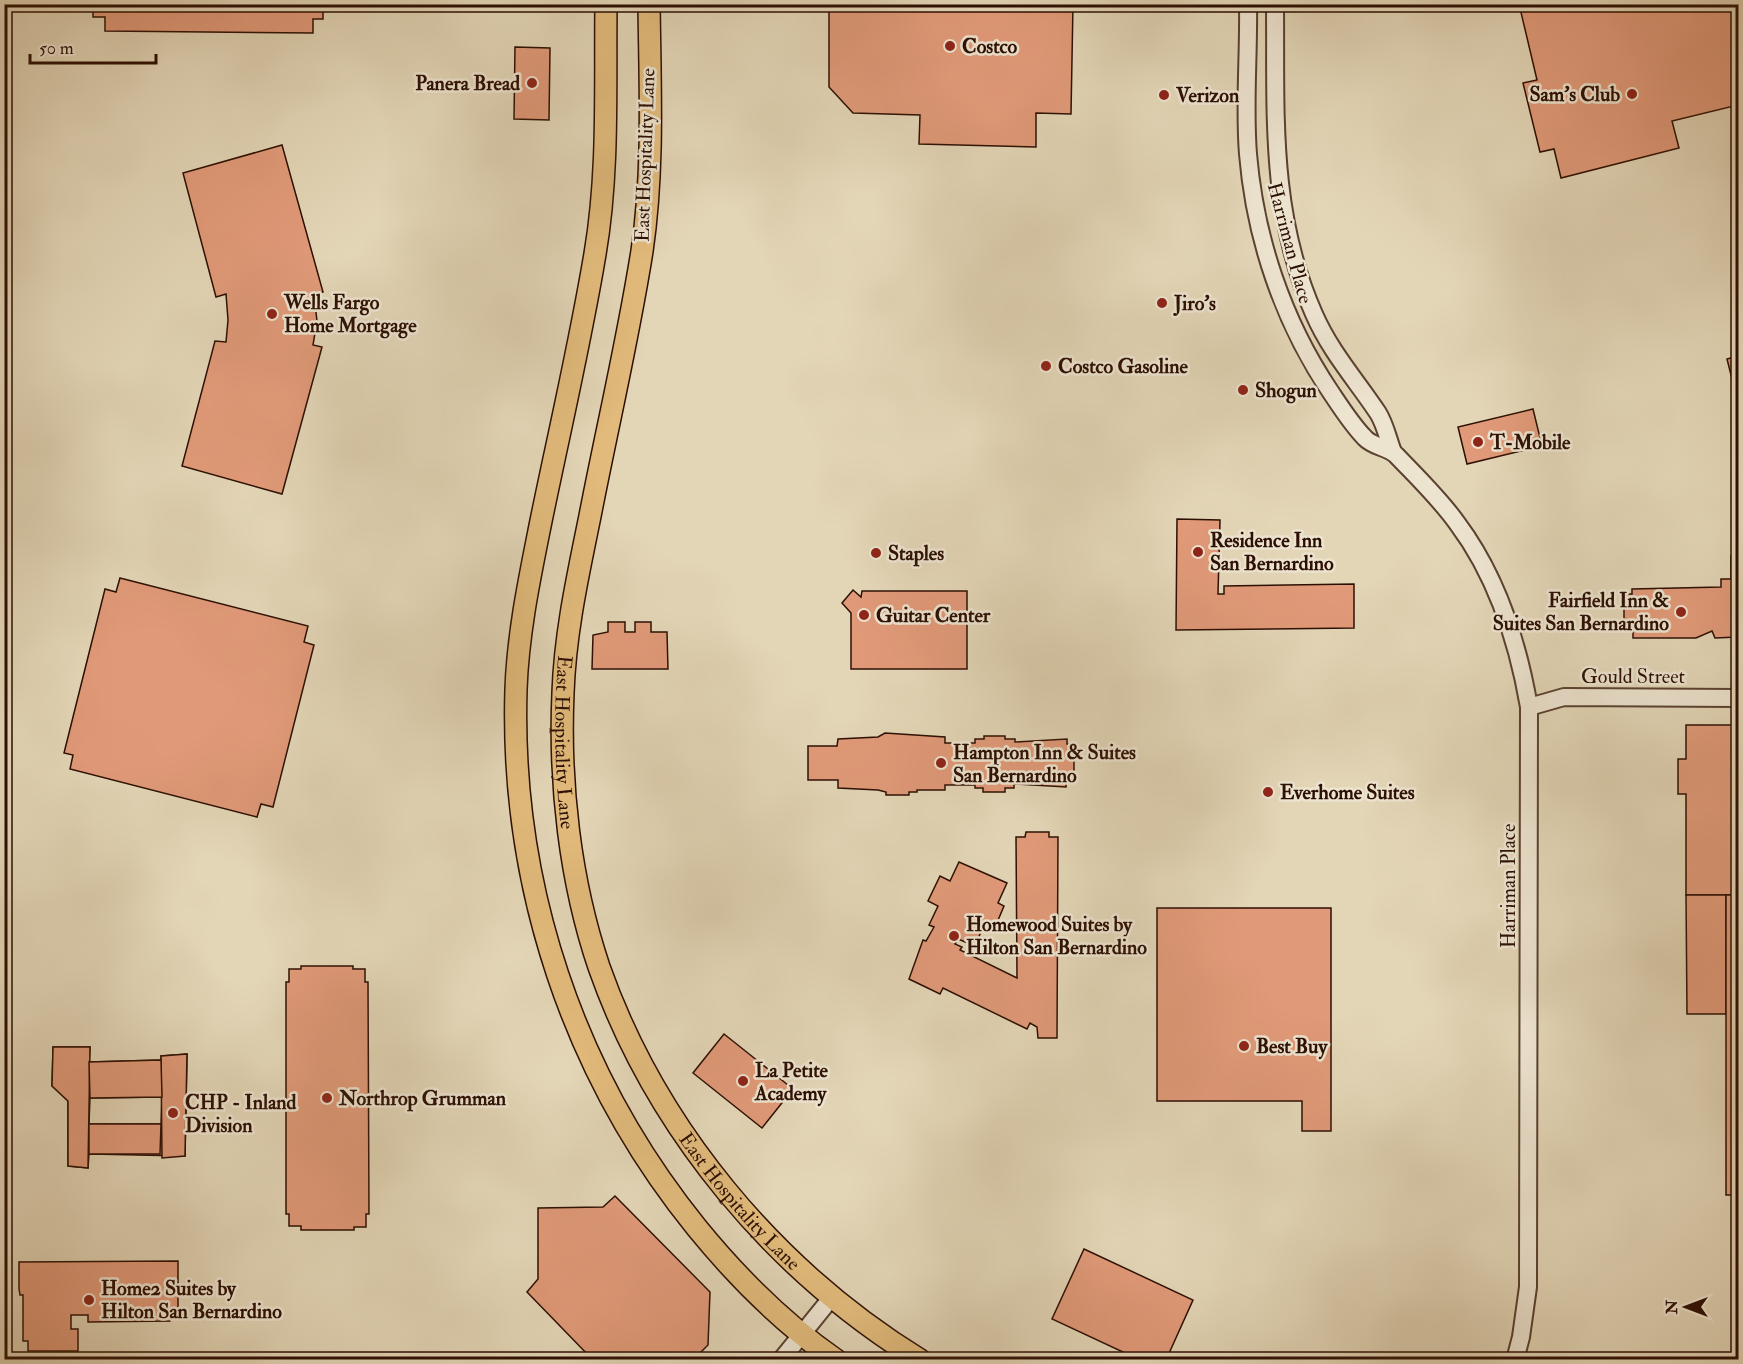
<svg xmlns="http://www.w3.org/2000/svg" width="1743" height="1364" viewBox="0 0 1743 1364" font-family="'IM FELL Double Pica',serif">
<rect width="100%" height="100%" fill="#e3d6b7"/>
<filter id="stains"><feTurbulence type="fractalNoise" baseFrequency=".00333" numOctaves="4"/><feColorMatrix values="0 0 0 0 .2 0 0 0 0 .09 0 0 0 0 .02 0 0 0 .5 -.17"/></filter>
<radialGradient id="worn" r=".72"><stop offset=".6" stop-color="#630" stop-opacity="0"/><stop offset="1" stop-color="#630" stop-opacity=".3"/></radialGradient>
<g fill="#e19a79" stroke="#2c0f03" stroke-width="1.5" fill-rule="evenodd">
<path d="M93,4H323V19H313V33L105,31V17H93Z"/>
<path d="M829,4H1073L1071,114L1036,113V147L919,144L920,115L853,113L829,87Z"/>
<path d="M1519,4H1738V105L1672,121L1679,148L1561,178L1554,149L1540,152L1523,83L1537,80Z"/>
<path d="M515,47L550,48L549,120L514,119Z"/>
<path d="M282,145L323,292L314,295L317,321L313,345L322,347L282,494L182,466L215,341L226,342L228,320L226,294L216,297L183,173Z"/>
<path d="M1738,356V394L1736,395L1727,359Z"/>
<path d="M1533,409L1542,446L1467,464L1458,427Z"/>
<path d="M1177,519L1220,520L1218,594H1224V586L1354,584V628L1176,630Z"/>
<path d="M1731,556H1738V637L1715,638L1712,631L1696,638H1633V630H1624V594H1632V589L1721,587V579H1731Z"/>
<path d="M120,578L308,626L304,642L314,645L273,807L261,804L257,817L70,769L73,755L64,753L105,589L116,592Z"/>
<path d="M853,590L861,597L862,591H967V669H851V613L842,603Z"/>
<path d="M608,622H625V632H635V622H651V632H667L668,669H592L593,635L608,632Z"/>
<path d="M1686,725H1738V895H1686V794H1678V759H1686Z"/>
<path d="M885,733L945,737V743H975V739H984V736H1005V739H1015V742L1067,739V744H1074V782H1066V787L1014,784V788H1005V792H983V788H975V785H945V790H917V792H909V795H886V792L878,790L838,788V780H808V746H837L838,739L878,737Z"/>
<path d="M1026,832H1049V837H1058L1057,1038H1038L1037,1027L1030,1023L1027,1029L943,988L940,994L909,979L923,940L926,941L934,927L929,925L938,906L928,901L940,876L950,881L959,862L1007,883L998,903L1004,906L993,932L983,927L975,946L958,939L955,944L962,947L960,950L1017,978L1016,837H1025Z"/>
<path d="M1686,895H1726V1014H1687Z"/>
<rect x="1726" y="895" width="12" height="300"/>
<path d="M1157,908H1331V1131H1302V1101H1157Z"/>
<path d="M301,966H353V969H365V982H368L369,1214H366V1227H354V1230H301V1226H289V1214H286V982H289V969H301Z"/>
<path d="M724,1034L793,1089L762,1128L693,1073Z"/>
<path d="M53,1047H90L89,1062L161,1060V1056L187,1054L185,1156L89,1154L88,1168L68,1166V1101L52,1086ZM162,1097L161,1124H89L90,1098Z"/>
<path d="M53,1047H90L88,1168L68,1166V1101L52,1086Z"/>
<path d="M187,1054L185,1156L162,1158L161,1056Z"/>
<path d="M161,1060L162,1097L90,1098L89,1062Z"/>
<path d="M89,1124H161L160,1154H89Z"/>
<path d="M615,1196L710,1292L708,1345L693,1360H659L655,1355L651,1360H593L527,1292L538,1279V1208L603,1207Z"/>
<path d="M1084,1249L1193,1300L1166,1360H1140L1052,1319Z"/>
<path d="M178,1261V1319H170V1321L88,1322V1315H71V1329H78V1351H28V1341H23V1295H20L19,1289V1262Z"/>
</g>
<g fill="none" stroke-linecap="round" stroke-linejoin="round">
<defs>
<g id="minor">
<path d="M1248,4C1249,54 1244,105 1248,154C1255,238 1283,321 1330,391C1340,406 1352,425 1365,438C1373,447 1388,447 1396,455C1417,477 1440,499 1457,523C1496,575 1518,643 1529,707L1528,1287L1521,1337L1515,1360"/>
<path d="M1275,4C1276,113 1269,213 1314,314C1330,351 1356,380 1378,413C1385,424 1388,439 1393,452"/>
<path d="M1529,707L1564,697L1738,698"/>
<path d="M781,1360L832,1297"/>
</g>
<g id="major">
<path d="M606,4C605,88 609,172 595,254C580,344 559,433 541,521C530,576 518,632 516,689C510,885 573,1075 697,1228C737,1277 784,1324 836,1360"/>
<path id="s1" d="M649,4C650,87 654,170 642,251C628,340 607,428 590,516C578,575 565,633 563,693C559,784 570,881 599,967C656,1129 774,1270 920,1360"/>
</g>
</defs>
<use href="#minor" stroke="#5a4130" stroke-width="20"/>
<use href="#major" stroke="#2c0f03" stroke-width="24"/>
<use href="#minor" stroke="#ede4d0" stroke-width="16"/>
<use href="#major" stroke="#e2bb7c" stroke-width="21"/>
</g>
<g fill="#8f2418" stroke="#ede4d0" stroke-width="2">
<circle cx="950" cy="46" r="6"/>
<circle cx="532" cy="83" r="6"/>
<circle cx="1632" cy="94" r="6"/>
<circle cx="1164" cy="95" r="6"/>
<circle cx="1162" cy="303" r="6"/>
<circle cx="272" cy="314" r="6"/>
<circle cx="1046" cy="366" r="6"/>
<circle cx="1243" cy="390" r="6"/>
<circle cx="1478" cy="442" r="6"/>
<circle cx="1198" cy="552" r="6"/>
<circle cx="876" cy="553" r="6"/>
<circle cx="1681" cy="612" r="6"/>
<circle cx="864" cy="615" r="6"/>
<circle cx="941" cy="763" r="6"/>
<circle cx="1268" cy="792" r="6"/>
<circle cx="954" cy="936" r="6"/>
<circle cx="1244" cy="1046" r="6"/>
<circle cx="743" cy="1081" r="6"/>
<circle cx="327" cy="1098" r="6"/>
<circle cx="173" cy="1113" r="6"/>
<circle cx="89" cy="1300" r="6"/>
</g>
<g text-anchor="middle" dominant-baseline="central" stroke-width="5" stroke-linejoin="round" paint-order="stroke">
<g font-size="20" font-weight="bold" fill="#2c0f03" stroke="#ede4d0" text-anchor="start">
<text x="962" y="46">Costco</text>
<text x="520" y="83" text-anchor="end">Panera Bread</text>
<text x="1620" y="94" text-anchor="end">Sam's Club</text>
<text x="1176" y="95">Verizon</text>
<text x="284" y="302">Wells Fargo<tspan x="284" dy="23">Home Mortgage</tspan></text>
<text x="1174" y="303">Jiro's</text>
<text x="1058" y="366">Costco Gasoline</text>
<text x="1255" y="390">Shogun</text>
<text x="1490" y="442">T-Mobile</text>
<text x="1210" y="540">Residence Inn<tspan x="1210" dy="23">San Bernardino</tspan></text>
<text x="888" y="553">Staples</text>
<text x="1669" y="600" text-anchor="end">Fairfield Inn &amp;<tspan x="1669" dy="23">Suites San Bernardino</tspan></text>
<text x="876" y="615">Guitar Center</text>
<text x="953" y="752">Hampton Inn &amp; Suites<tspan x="953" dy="23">San Bernardino</tspan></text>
<text x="1280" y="792">Everhome Suites</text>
<text x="966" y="924">Homewood Suites by<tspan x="966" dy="23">Hilton San Bernardino</tspan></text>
<text x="1256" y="1046">Best Buy</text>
<text x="755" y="1070">La Petite<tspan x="755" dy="23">Academy</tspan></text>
<text x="339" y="1098">Northrop Grumman</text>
<text x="185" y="1102">CHP - Inland<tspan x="185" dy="23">Division</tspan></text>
<text x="101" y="1288">Home2 Suites by<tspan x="101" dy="23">Hilton San Bernardino</tspan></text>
</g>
<g font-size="20" fill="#2c0f03" stroke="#ede4d0">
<text transform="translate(645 155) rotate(-88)">East Hospitality Lane</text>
<text transform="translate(1290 243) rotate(75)">Harriman Place</text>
<text x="1633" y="676">Gould Street</text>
<text stroke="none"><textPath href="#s1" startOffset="746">East Hospitality Lane</textPath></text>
<text transform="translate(1508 886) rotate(-90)">Harriman Place</text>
<text stroke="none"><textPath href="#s1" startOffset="1250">East Hospitality Lane</textPath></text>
</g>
</g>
<rect width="1743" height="1364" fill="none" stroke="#e3d6b7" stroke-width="24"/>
<rect x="6" y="6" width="1731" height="1352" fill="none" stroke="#2c0f03" stroke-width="3"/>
<rect x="12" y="12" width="1719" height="1340" fill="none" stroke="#2c0f03" stroke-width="1.5"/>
<g transform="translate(1686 1307) rotate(270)" stroke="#ede4d0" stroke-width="4.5" paint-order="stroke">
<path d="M0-4.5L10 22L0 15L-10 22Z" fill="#2c0f03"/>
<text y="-9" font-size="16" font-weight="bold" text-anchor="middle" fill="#2c0f03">N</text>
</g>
<path d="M30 54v9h126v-9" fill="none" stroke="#2c0f03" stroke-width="3"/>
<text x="39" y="54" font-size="18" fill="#2c0f03" stroke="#ede4d0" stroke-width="4.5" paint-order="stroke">50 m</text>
<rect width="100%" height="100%" filter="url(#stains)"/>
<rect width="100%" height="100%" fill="url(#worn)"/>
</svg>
